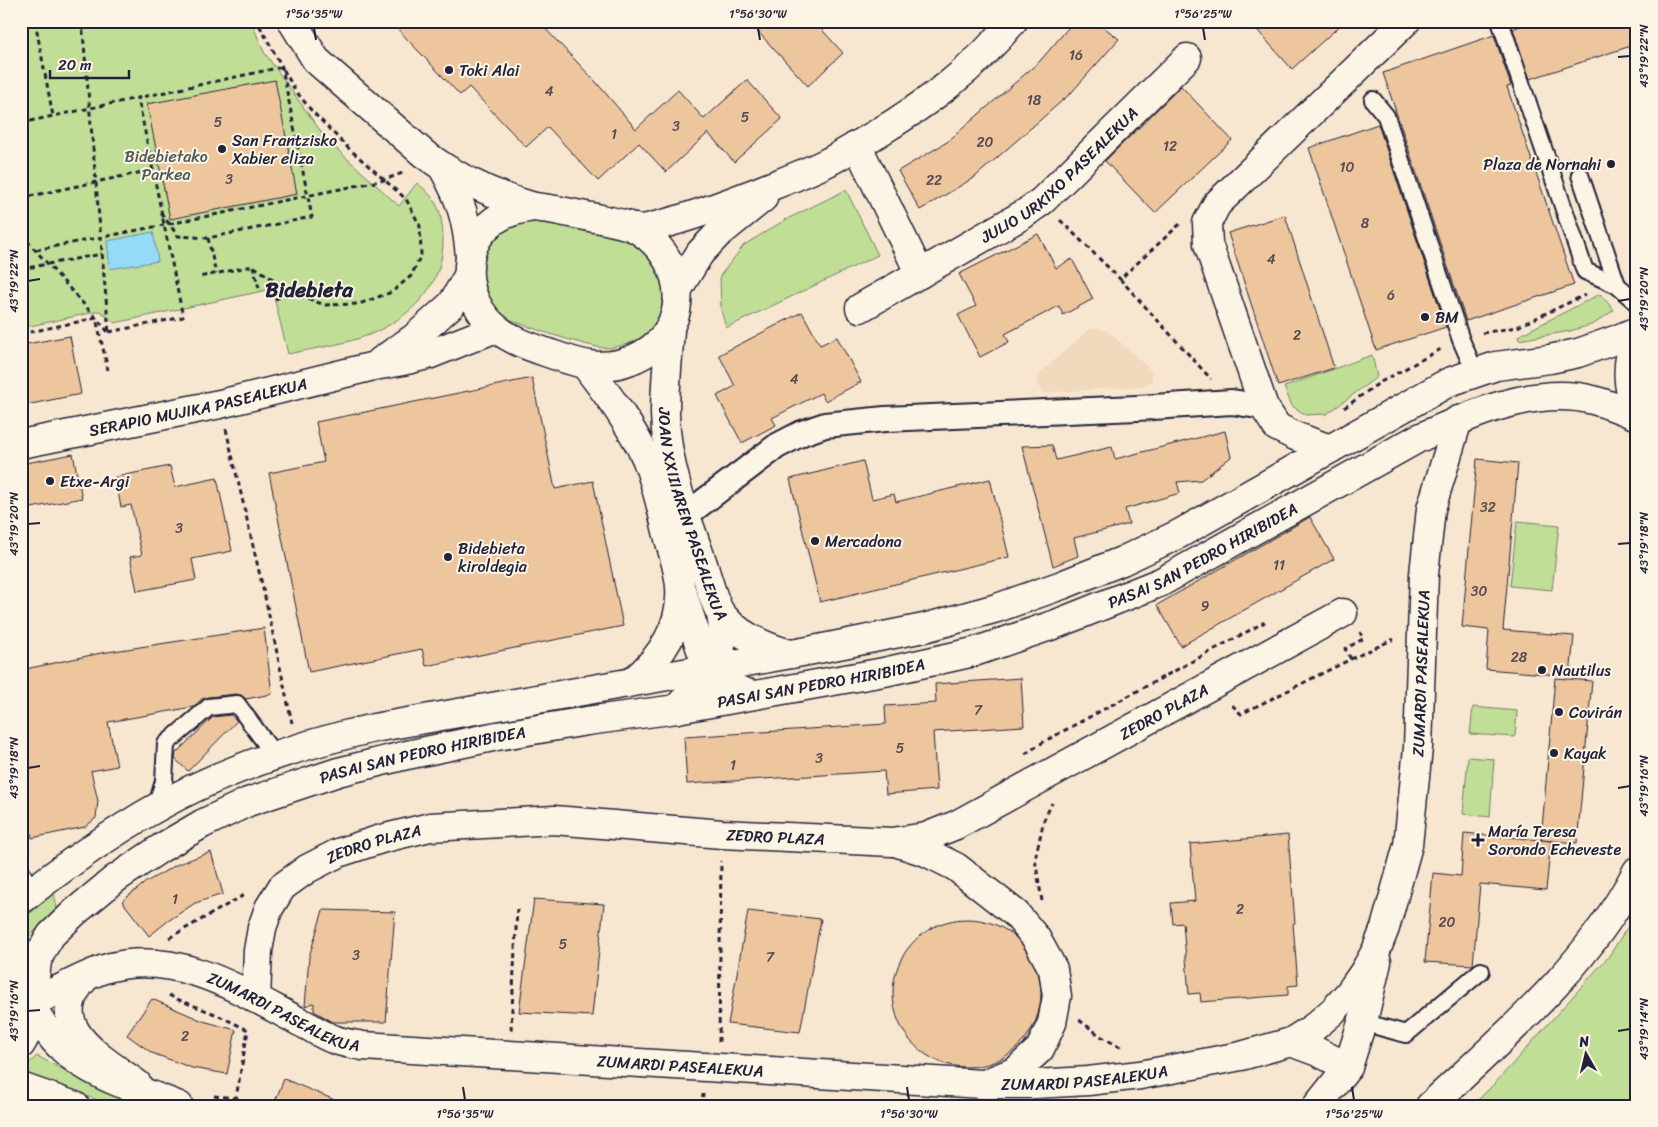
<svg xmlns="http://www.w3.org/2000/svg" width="1658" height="1127" viewBox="0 0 1658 1127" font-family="Sriracha,sans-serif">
<rect width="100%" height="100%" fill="#f8e7d0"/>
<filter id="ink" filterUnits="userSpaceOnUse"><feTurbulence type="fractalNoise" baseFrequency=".02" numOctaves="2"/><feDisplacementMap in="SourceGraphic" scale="10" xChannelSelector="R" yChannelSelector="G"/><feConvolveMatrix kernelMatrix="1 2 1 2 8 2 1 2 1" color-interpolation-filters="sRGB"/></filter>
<g filter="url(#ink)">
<path fill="#f1d9be" d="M1099,328L1108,331L1152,371V380L1145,386L1043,393L1036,383L1041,372L1088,330Z"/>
<g fill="#c0de96" stroke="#718068">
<path d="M21,21H251L264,52L327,140L399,206L417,183C438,199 442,212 443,238C444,282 417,311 380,330C355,343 316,348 288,354L272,289L115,323L100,311L21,328Z"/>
<path d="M846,190L878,255L726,328L721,310L720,276L744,245L785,220Z"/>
<path d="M526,220C550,221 621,233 639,246C677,274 669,336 620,346C615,347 610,348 605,348C591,348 508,322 498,313C480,297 475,258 490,240C500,228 512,224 526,220Z"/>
<path d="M1600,294L1614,310L1594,324L1570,331L1519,340L1518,336Z"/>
<path d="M1372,355L1377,377L1327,414L1306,415L1292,406L1284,387Z"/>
<path d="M1517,521L1559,525L1552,590L1510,586Z"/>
<path d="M1473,707L1517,711L1515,737L1470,734Z"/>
<path d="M1468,757L1494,759L1490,817L1463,814Z"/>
<path d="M54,893L57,908C49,915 33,935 26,938L21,935V921Z"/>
<path d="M1637,912V1106H1472L1497,1081L1609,956Z"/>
<path d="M37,1056L95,1086L145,1106H115L26,1075L23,1071L24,1067Z"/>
</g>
<path fill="#95daf7" stroke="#6790ac" d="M153,232L158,261L110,269L107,241Z"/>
<g fill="#eec69e" stroke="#22223b">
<path d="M390,21H538L596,82L636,129L678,90L704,119L747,80L782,119L734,162L708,133L666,172L639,143L598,181L548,127L526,147L469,87L460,95Z"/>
<path d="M748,21H814L843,53L808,86Z"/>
<path d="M1074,21H1096L1119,39L1071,93L975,177L920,210L898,171L947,142L1040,61Z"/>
<path d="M1249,21H1345L1292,69Z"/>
<path d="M1519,21H1637V44L1530,79L1513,29L1520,26Z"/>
<path d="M1494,35L1511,86L1507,87L1574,285L1466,321L1383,73Z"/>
<path d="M275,80L297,194L170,219L147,104Z"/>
<path d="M1181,86L1232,140L1155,213L1105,161Z"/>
<path d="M1378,124L1446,327L1376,350L1309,148Z"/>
<path d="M1285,215L1334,368L1278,386L1228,233Z"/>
<path d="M1038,234L1056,268L1072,259L1093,299L1063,315L1059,306L1005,334L1009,342L980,357L958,315L976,306L959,274Z"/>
<path d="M802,312L820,345L837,337L861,382L825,401L821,393L772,418L776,425L742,443L717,396L735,386L719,355Z"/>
<path d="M70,336L81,394L21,406V345Z"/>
<path d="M532,378L555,489L593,481L623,626L426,666L422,649L309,672L269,473L324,462L316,422Z"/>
<path d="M1225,431L1231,457L1201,480L1177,482L1180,493L1125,509L1129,524L1074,538L1078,556L1053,566L1022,446L1052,445L1056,460L1112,447L1115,459Z"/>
<path d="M73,454L82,498L21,510V464Z"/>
<path d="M1477,459L1518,463L1503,630L1574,636L1570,676L1486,669L1489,630L1462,627Z"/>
<path d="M863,461L872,499L894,494L896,502L990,479L1009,557L820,602L790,479Z"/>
<path d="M170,466L175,487L217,478L232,551L192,559L196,580L137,591L130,557L142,555L131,505L121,507L115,477Z"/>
<path d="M1310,517L1334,559L1181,646L1157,605Z"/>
<path d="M264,628L272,694L246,699L241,695L236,694L208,697L202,699L193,707L108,722L117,766L91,771L98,801L96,818L85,827L32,838L21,787V670L101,653Z"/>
<path d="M1021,678L1024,726L933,732L937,790L886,794L884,771L687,784L684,737L886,724L885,706L936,703L935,684Z"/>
<path d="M1555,678L1592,681L1577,843L1541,840Z"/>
<path d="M231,715L237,721L188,771L175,759L176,753L213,717Z"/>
<path d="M1464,833L1551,841L1546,890L1480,884L1473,965L1425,962L1433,873L1461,876Z"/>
<path d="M1288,835L1295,923L1293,924L1298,985L1288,986V995L1201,1002L1200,993L1189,994L1183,923L1173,924L1171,903L1195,901L1190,844Z"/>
<path d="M211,852L223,894L195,903L168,921L149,936L122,901L146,882L178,864Z"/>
<path d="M534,899L604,904L592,1016L519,1012Z"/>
<path d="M323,910L395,912L386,1022H333L314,1011V1003L305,1006L309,957Z"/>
<path d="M748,911L821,919L800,1032L728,1024Z"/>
<circle cx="967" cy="993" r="74"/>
<path d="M152,999L203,1021L236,1030L227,1074L192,1068L152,1053L127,1035Z"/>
<path d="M284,1079L347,1105V1106H293L276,1099Z"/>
</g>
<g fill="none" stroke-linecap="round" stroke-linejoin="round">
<defs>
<g id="service">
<path d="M1500,21L1585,271L1617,285L1637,303"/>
<path d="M1373,100L1386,116L1461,340L1475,372"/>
<path d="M1580,175L1617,285"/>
<path d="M156,808L164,781L166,744L209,707L237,704L275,756"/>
<path d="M21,872L33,891"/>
<path d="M1362,1022L1406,1034L1481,971"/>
</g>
<path id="pedestrian" d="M686,515L777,446L802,433L825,425L885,419L1137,408L1232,402L1264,407"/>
<g id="minor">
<path d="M292,21L316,60L424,154C457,178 495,196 534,207"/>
<path d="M857,145L920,274"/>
<path d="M443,168C461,200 467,220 470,257"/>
<path d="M534,207C556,209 578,215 601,219C613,222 630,224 640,231C691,265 692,336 631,360C603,371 582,365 554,355C534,348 513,342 496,328C463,301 457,247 495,220C506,212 520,209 534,207Z"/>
<path d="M639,230C680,221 715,208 754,193C779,183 804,174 828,162C843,154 858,145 873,136C925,105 975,69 1013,21"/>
<path d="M678,289L700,253L717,235L763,198"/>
<path id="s1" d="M860,308L1024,214L1042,201L1187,58"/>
<path id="s2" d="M670,330C668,358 665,386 665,414C666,464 685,514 702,561C706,573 715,607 722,615C739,636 765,647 790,654"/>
<path d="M381,361L414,338L452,304L468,276"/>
<path d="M586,366C608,395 631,425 646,458C656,482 661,507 667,531C671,548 679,569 680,587C683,625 661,658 633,681"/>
<path id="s3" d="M21,444L220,404L374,366L403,361L428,355L496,328"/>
<path d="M1330,449L1295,436L1277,427L1264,407L1208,244L1207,223L1217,204L1406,21"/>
<path d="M682,592L703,656C715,678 731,690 755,695"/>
<path d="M677,709C703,677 730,658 721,614"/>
<path d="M898,843L926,852L956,867L1016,914L1036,938L1053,969L1057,996L1052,1023L1040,1049L1016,1071L991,1081"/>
<path d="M86,977C40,1026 102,1058 137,1084"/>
<path id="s4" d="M256,999L258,951L262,928L269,908L282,887L307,869L338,853L381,839L430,827L554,820L722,834L892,842L926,837L956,825L1343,613"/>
<path id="s5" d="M35,1001C60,990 85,974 111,967C179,950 243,992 300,1022C311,1027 322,1035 333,1039C342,1043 353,1044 363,1046L982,1084H1035L1088,1081L1140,1075L1241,1056L1291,1042L1313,1028L1333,1011L1350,992L1364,972L1376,951L1385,928L1408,845L1418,748L1424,574L1431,509L1458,420"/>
<path d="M1291,1042L1318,1052L1348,1067L1365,1013L1377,962"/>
<path d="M1317,1106L1348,1067"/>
</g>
<g id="secondary">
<path d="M1637,333C1627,358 1625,385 1637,410"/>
<path d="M21,900C71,861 123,824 180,795C241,764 308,743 374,728L808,651L924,628L997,608L1062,585L1122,561L1179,534L1449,382L1496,366L1550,359L1578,353L1615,340L1637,331"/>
<path id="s6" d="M34,986L37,961L42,950L51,935L75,912L115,879L161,848L202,824L248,802L338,772L407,755L497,736L587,721L677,709L884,672L974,652L1056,624L1161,582L1417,439C1469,415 1535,385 1593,400C1608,404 1623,410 1637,416"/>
<path d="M35,1012C43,1025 51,1038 62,1048C90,1076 143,1091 179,1106"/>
<path d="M21,1044C30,1029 37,1015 35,998"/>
<path d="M21,1087L75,1106"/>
</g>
<path id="motorway" d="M1430,1106C1507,1034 1588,966 1637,871"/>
</defs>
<use href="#service" stroke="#22223b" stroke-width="20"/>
<use href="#pedestrian" stroke="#22223b" stroke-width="28"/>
<use href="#minor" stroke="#22223b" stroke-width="31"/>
<use href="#secondary" stroke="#22223b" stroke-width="31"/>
<use href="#motorway" stroke="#22223b" stroke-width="31"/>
<g stroke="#22223b" stroke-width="3" stroke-dasharray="5 4" stroke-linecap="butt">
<path d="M35,21L53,116"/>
<path d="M82,21L109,333"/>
<path d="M21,123L282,67L295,90L311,110L345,145L406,199L420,226L421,255L411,276L392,292L359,304L325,305L293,293L253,266L199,277"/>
<path d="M21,198L152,170"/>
<path d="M161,213L178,236L208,238L312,217L282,67L257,21"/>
<path d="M1060,220L1120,279"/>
<path d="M169,224L384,180L405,172"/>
<path d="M1180,224L1120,279L1211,379"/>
<path d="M21,234L96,318L108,370"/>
<path d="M208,238L216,274"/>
<path d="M36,250L164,225"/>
<path d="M253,266L260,292"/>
<path d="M21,269L102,254"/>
<path d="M275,299L293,293"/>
<path d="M109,332L183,317L138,98"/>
<path d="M1482,333L1517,327L1585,295"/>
<path d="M21,334L96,318L109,333"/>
<path d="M1344,408L1379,383L1441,349"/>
<path d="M226,429L267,606L292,723"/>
<path d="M1351,659L1345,649L1363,639L1360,632"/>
<path d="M1232,705L1241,714L1351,659L1394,639"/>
<path d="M1025,754L1045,741L1265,622"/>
<path d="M21,838L30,852"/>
<path d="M1042,901L1035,859L1044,820L1052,803"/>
<path d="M169,938L246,894"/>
<path d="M169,995L174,998L215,1014L248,1030L236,1098L256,1106"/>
<path d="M1079,1020L1102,1037L1124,1049"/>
<path d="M511,1030L517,909"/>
<path d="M719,1042L721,861"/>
<path d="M214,1096L236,1098"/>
<path d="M702,1106L703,1094"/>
</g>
<use href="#service" stroke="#fcf5e5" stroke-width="16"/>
<use href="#pedestrian" stroke="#fcf5e5" stroke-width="24"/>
<use href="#minor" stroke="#fcf5e5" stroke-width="28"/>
<use href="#secondary" stroke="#fcf5e5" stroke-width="28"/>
<use href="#motorway" stroke="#fcf5e5" stroke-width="28"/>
</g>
</g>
<path fill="none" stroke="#22223b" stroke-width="2" d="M314,28L316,40M758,28L760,40M1203,28L1205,40M1618,57L1630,56M28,281L40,279M1618,301L1630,299M28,524L40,523M1618,544L1630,543M28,768L40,766M1618,788L1630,786M28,1011L40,1010M1618,1031L1630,1029M463,1087L465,1100M907,1087L909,1100M1352,1087L1354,1100"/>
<g fill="#22223b" stroke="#fcf5e5" stroke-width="2">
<circle cx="449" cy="70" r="5"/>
<circle cx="222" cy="149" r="5"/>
<circle cx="1611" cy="164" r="5"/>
<circle cx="1425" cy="317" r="5"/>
<circle cx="50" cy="481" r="5"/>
<circle cx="815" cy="541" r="5"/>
<circle cx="448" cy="557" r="5"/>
<circle cx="1542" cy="670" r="5"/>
<circle cx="1559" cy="712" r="5"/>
<circle cx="1554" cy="753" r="5"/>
<path d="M1475.5 832.5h5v5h5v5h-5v5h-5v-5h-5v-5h5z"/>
</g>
<g text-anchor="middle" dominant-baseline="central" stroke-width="4" stroke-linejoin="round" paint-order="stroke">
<g font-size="14" fill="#554b54">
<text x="1076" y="55">16</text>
<text x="549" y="91">4</text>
<text x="1034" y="100">18</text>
<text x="745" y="117">5</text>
<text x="218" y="122">5</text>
<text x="676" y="126">3</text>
<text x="614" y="134">1</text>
<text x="985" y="142">20</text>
<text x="1170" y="146">12</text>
<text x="1347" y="167">10</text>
<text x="229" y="179">3</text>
<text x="934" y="180">22</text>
<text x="1365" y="223">8</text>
<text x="1271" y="259">4</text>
<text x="1391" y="295">6</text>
<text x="1297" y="335">2</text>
<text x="794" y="379">4</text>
<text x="1488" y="507">32</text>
<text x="179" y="528">3</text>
<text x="1279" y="565">11</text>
<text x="1479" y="591">30</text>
<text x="1205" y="606">9</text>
<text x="1519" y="657">28</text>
<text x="978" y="710">7</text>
<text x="900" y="748">5</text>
<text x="819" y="758">3</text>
<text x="733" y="765">1</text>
<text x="175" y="899">1</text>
<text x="1240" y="909">2</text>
<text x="1447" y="922">20</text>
<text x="563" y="944">5</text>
<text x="356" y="955">3</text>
<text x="770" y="957">7</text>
<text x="185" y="1036">2</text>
</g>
<g font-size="16" fill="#22223b" stroke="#fcf5e5" text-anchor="start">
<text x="459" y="70">Toki Alai</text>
<text x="232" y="140">San Frantzisko<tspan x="232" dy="18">Xabier eliza</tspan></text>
<text x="1601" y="164" text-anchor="end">Plaza de Nornahi</text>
<text x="1435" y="317">BM</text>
<text x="60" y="481">Etxe-Argi</text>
<text x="825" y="541">Mercadona</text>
<text x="458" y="548">Bidebieta<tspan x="458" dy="18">kiroldegia</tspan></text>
<text x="1552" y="670">Nautilus</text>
<text x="1569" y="712">Covirán</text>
<text x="1564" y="753">Kayak</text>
<text x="1488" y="831">María Teresa<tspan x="1488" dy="18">Sorondo Echeveste</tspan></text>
</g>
<g font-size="16" fill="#515a56" stroke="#fcf5e5">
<text x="166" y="156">Bidebietako<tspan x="166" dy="18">Parkea</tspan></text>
</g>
<g font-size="16" fill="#22223b" stroke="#fcf5e5">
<text stroke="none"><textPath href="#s1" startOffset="241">JULIO URKIXO PASEALEKUA</textPath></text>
<text stroke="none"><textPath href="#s3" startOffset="181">SERAPIO MUJIKA PASEALEKUA</textPath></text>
<text stroke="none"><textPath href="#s2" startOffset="188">JOAN XXIIIAREN PASEALEKUA</textPath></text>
<text stroke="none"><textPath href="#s6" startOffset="1285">PASAI SAN PEDRO HIRIBIDEA</textPath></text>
<text stroke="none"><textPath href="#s5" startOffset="1696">ZUMARDI PASEALEKUA</textPath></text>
<text stroke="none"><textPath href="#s6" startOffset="880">PASAI SAN PEDRO HIRIBIDEA</textPath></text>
<text stroke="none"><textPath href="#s4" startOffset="1045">ZEDRO PLAZA</textPath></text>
<text stroke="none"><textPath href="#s6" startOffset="475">PASAI SAN PEDRO HIRIBIDEA</textPath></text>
<text stroke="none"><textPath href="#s4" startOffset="625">ZEDRO PLAZA</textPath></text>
<text stroke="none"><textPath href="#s4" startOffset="220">ZEDRO PLAZA</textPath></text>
<text stroke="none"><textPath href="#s5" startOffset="266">ZUMARDI PASEALEKUA</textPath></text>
<text stroke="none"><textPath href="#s5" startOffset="671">ZUMARDI PASEALEKUA</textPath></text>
<text stroke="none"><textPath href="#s5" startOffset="1076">ZUMARDI PASEALEKUA</textPath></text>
</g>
<g font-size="21" font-weight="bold" fill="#22223b" stroke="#fcf5e5">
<text x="309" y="290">Bidebieta</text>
</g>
</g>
<rect width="1658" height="1127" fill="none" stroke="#fcf5e5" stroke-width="55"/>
<g transform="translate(1586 1054) rotate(352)" stroke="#fcf5e5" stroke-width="4" paint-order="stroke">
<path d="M0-4L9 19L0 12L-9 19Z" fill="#22223b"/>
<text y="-8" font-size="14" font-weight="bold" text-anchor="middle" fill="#22223b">N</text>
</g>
<path d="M50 70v8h79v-8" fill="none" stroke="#22223b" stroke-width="2.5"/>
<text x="58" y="70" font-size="15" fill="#22223b" stroke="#fcf5e5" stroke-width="4" paint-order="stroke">20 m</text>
<rect x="28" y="28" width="1602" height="1072" fill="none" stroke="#22223b" stroke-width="2"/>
<g font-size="12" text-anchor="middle" fill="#22223b">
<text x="314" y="18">1°56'35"W</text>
<text x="758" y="18">1°56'30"W</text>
<text x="1203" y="18">1°56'25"W</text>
<text transform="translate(1644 56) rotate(-90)" y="4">43°19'22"N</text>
<text transform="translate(14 281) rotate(-90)" y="4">43°19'22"N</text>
<text transform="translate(1644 299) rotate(-90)" y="4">43°19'20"N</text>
<text transform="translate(14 524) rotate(-90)" y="4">43°19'20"N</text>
<text transform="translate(1644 543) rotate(-90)" y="4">43°19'18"N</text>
<text transform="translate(14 768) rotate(-90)" y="4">43°19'18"N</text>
<text transform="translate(1644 786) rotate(-90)" y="4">43°19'16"N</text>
<text transform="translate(14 1011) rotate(-90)" y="4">43°19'16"N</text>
<text transform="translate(1644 1029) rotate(-90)" y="4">43°19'14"N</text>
<text x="465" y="1118">1°56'35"W</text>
<text x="909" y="1118">1°56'30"W</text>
<text x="1354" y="1118">1°56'25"W</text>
</g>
</svg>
